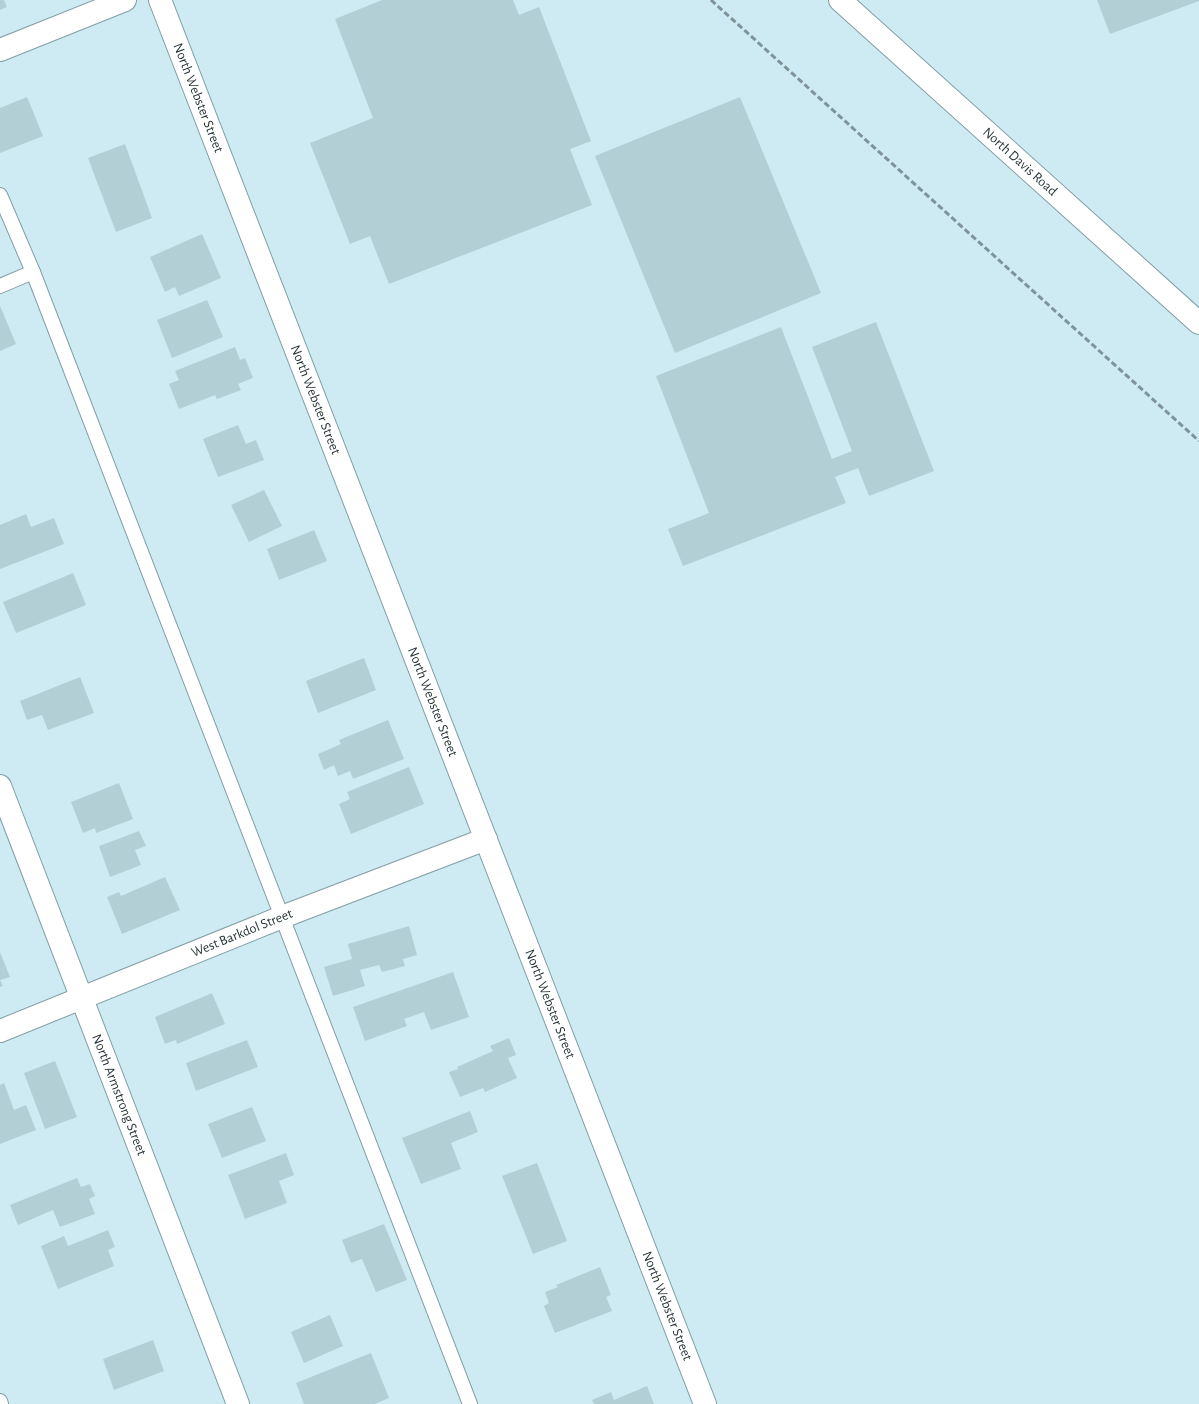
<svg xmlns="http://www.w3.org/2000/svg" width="1199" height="1404" viewBox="0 0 1199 1404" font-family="'Alegreya Sans',sans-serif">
<rect width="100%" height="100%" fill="#ceebf3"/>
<g fill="#b2cfd6">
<path d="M0,0H4L7,7L0,10Z"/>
<path d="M382,0H513L519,15L539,7L591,141L570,149L592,205L389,284L370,236L350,244L310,143L373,118L335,19Z"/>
<path d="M1097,0H1199V1L1110,34Z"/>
<path d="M27,97L43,136L0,153V108Z"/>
<path d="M740,97L821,293L675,353L595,156Z"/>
<path d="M125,144L152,218L116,232L88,158Z"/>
<path d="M202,234L221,278L179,296L175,287L165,292L150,257Z"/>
<path d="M207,300L223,337L172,358L157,320Z"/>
<path d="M0,306L16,344L0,351Z"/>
<path d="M876,322L934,471L869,496L858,468L835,477L846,503L683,566L668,529L709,513L656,376L781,327L832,459L852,451L812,347Z"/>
<path d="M235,347L240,360L245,358L253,378L238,384L241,390L217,399L215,395L179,409L169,384L179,380L175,371Z"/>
<path d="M238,425L246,444L256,440L264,460L218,477L203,439Z"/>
<path d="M264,490L282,526L249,542L231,505Z"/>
<path d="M26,514L31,527L54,518L64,544L0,569V525Z"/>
<path d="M314,530L327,561L279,580L267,549Z"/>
<path d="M73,573L86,605L16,633L3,602Z"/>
<path d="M364,658L376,690L318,713L306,681Z"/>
<path d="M80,677L94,713L48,730L42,715L27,720L20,701Z"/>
<path d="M388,720L404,759L353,779L350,771L338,776L334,765L324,770L318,754L341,744L339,740Z"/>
<path d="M409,767L424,804L351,834L339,804L350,799L347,792Z"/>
<path d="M119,783L133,819L96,833L95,828L83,833L71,802Z"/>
<path d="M139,831L146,846L135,850L141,865L110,877L99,846Z"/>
<path d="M165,877L180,910L122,934L107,897L119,892L121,896Z"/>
<path d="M409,926L417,955L403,959L405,966L382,972L379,965L360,970L365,986L333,996L324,967L352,959L348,944Z"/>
<path d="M0,952L10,977L0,980L3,986L0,987Z"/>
<path d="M453,972L469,1017L431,1030L424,1012L404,1019L407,1026L365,1041L353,1007Z"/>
<path d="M212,993L225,1024L177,1044L176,1040L165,1044L155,1017Z"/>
<path d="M509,1038L516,1055L508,1058L517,1078L485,1092L483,1088L460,1097L449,1072L458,1069L457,1067L493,1051L490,1046Z"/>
<path d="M247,1040L258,1067L196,1091L186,1063Z"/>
<path d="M55,1061L77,1117L45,1129L24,1073Z"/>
<path d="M4,1083L14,1110L26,1105L36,1130L0,1144V1085Z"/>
<path d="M252,1107L266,1141L222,1158L208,1124Z"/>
<path d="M470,1111L478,1132L451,1143L461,1169L421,1184L402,1138Z"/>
<path d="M286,1153L294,1175L279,1181L287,1203L245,1219L228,1175Z"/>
<path d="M537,1163L567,1241L533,1254L502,1176Z"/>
<path d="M77,1178L81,1187L90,1184L95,1196L89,1199L95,1214L60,1227L53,1210L18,1225L10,1205Z"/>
<path d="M384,1224L407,1280L376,1292L362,1259L351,1263L342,1240Z"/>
<path d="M108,1230L115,1247L108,1250L114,1266L58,1289L41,1246L64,1236L68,1246Z"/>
<path d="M600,1267L611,1295L606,1297L612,1311L555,1333L544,1306L549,1303L545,1292L558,1287L556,1285Z"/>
<path d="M330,1315L343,1346L304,1363L291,1332Z"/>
<path d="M153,1340L164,1371L114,1390L103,1359Z"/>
<path d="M371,1353L389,1398L375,1404H304L296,1383Z"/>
<path d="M647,1386L654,1404H594L592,1400L611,1392L614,1400Z"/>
</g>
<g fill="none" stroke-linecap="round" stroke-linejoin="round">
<defs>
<g id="lane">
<path d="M0,195L33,272L470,1404"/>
<path d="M0,286L33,272"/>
<path d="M0,1401L1,1404"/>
</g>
<g id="street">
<path id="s1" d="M160,0L705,1404"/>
<path id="s2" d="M0,786L238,1404"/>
<path id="s3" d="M0,1031L282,917L486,839"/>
</g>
<g id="secondary">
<path id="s4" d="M840,0L1199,323"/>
<path d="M0,50L125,0"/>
</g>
</defs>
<use href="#lane" stroke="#829ea5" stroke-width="16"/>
<use href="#street" stroke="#829ea5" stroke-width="24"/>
<use href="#secondary" stroke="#829ea5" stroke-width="24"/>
<use href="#lane" stroke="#fff" stroke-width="14"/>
<use href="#street" stroke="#fff" stroke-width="22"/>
<use href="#secondary" stroke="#fff" stroke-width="22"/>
<path stroke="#7f9499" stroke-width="3" stroke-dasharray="6 3" stroke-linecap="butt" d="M711,0L1199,441"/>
</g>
<g text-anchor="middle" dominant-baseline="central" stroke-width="3.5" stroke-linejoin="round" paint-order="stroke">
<g font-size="14" fill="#273335" stroke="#fff">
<text stroke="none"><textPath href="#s1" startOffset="105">North Webster Street</textPath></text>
<text stroke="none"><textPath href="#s4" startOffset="242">North Davis Road</textPath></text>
<text stroke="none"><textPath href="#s1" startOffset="429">North Webster Street</textPath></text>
<text stroke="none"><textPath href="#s1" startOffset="753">North Webster Street</textPath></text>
<text stroke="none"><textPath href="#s3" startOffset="261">West Barkdol Street</textPath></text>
<text stroke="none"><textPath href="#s1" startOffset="1077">North Webster Street</textPath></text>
<text stroke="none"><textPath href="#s2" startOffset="331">North Armstrong Street</textPath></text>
<text stroke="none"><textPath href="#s1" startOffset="1401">North Webster Street</textPath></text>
</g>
</g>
</svg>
